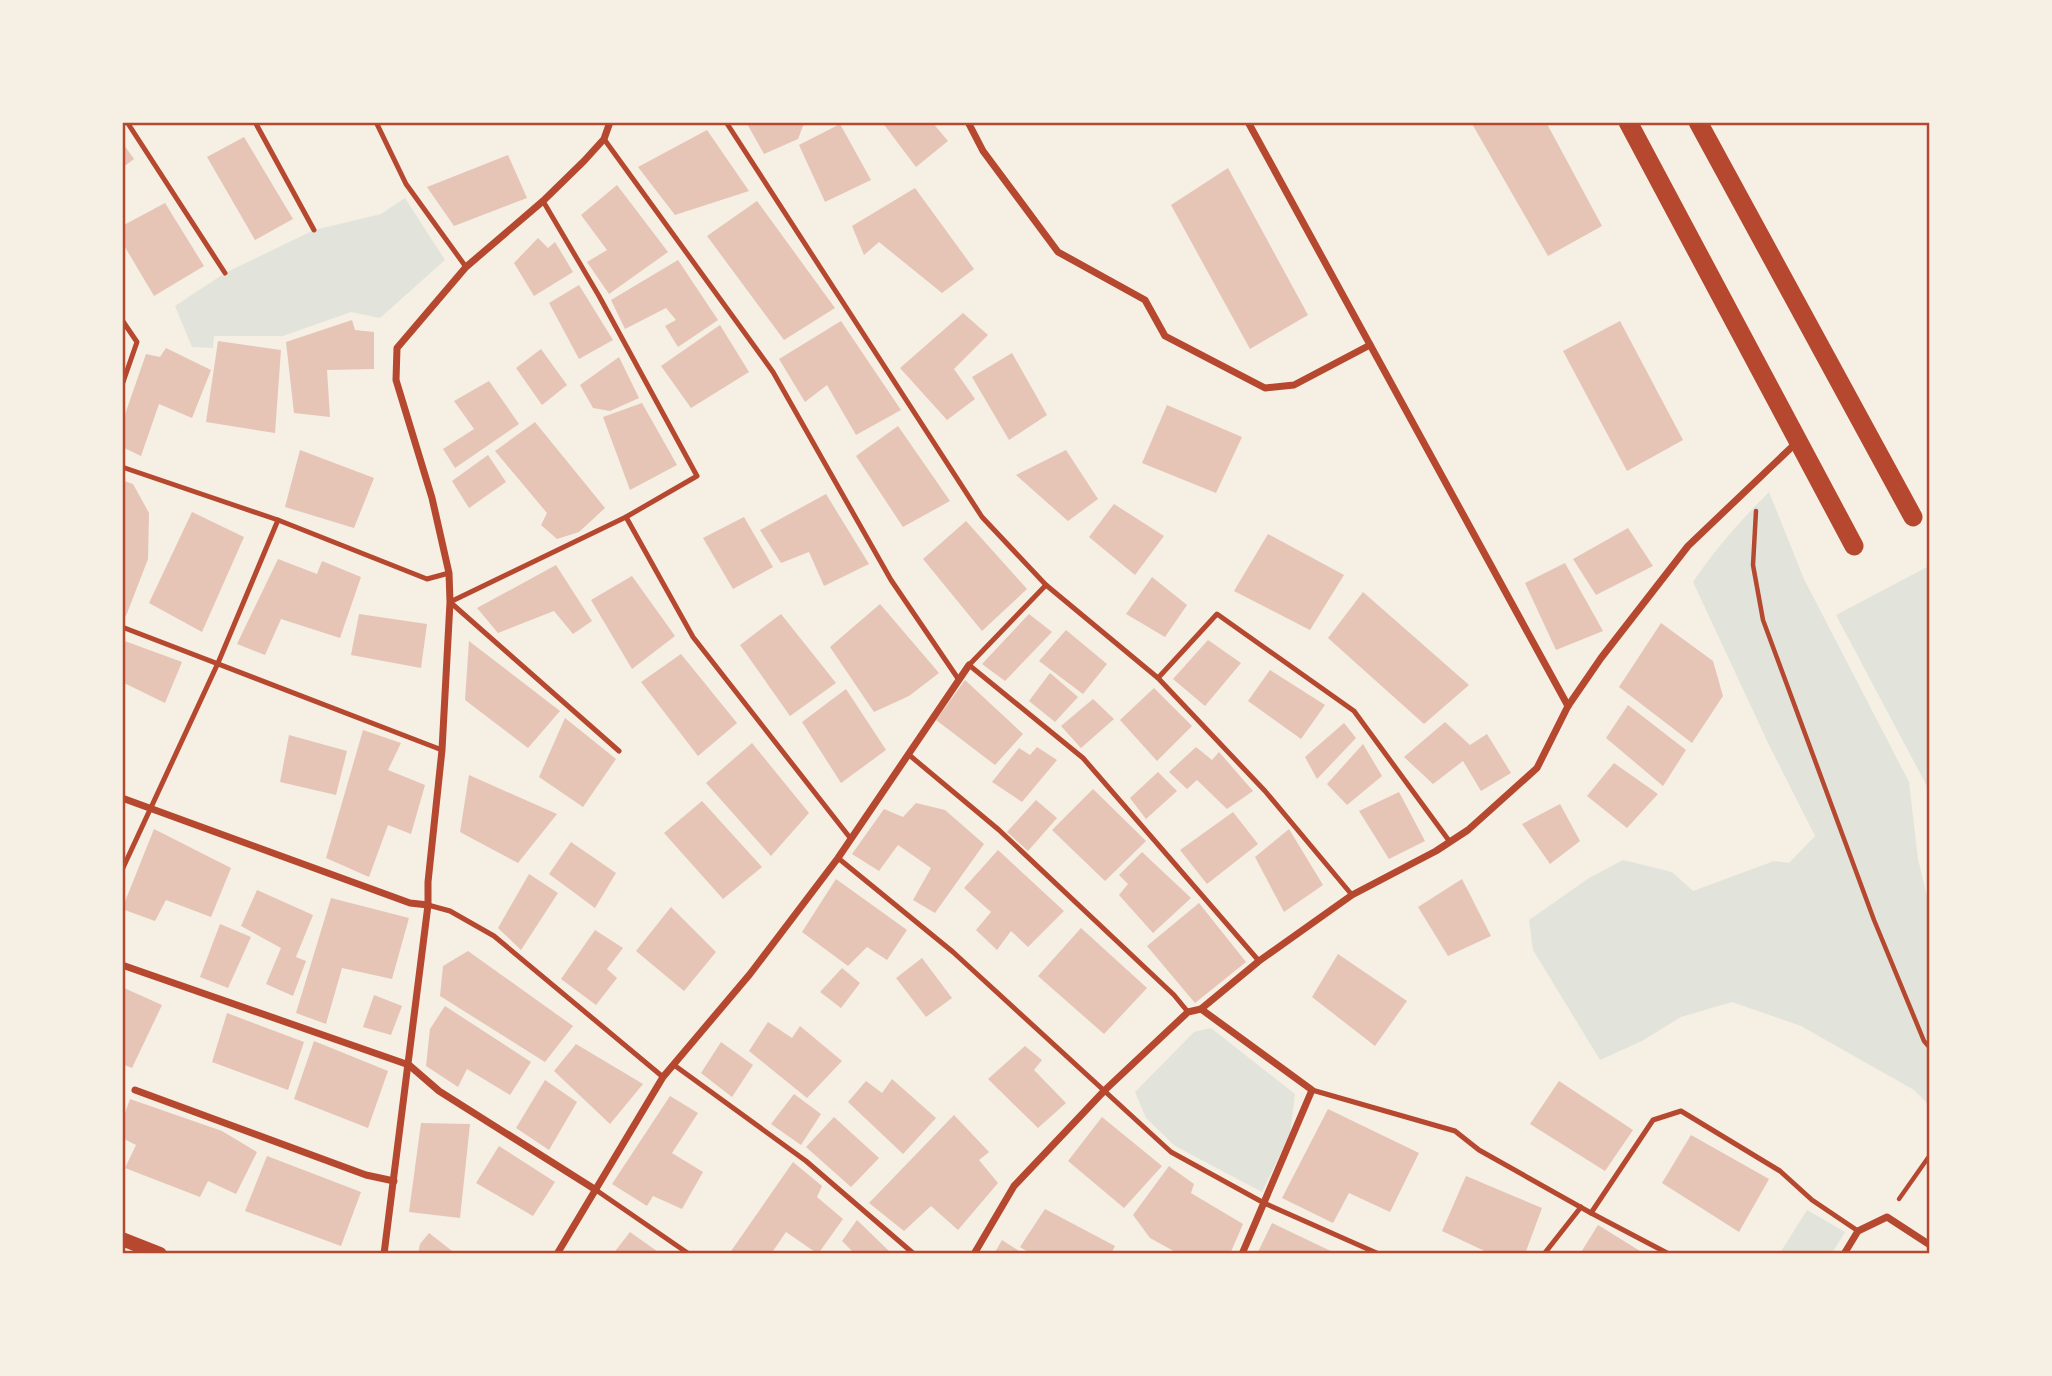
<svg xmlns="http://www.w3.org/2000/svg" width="2052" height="1376" viewBox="0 0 2052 1376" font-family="Ubuntu,sans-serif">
<rect width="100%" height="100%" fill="#f6efe4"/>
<g fill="#e2e4dc">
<path d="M405,198L445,260L380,318L351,312L283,336H214L213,348L192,347L175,306L225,273L314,230L381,214Z"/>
<path d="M1769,492L1804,579L1909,782L1918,859L1929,904V1105L1914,1090L1801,1026L1732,1002L1681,1017L1642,1041L1600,1060L1533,950L1529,920L1589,878L1623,860L1672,872L1693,891L1774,861L1789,863L1815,836L1769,745L1693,582C1715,549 1741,520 1769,492Z"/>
<path d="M1929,566V790L1836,615Z"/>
<path d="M1211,1028L1295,1094L1290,1134L1262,1192L1175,1146L1146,1118L1135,1092L1194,1032Z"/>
<path d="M1807,1210L1845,1232L1832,1253H1780Z"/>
</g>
<g fill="#e6c5b7">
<path d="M746,122H809L803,126L798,139L764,154Z"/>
<path d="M882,122H932L948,141L916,167Z"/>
<path d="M1471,122H1546L1602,226L1548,256Z"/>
<path d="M840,124L871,180L825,202L799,145Z"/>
<path d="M707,130L749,191L675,215L638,167Z"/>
<path d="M244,137L293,219L255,240L207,157Z"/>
<path d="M122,142L134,159L122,168Z"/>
<path d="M508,155L527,198L454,226L427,187Z"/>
<path d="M1228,168L1308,315L1250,349L1171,205Z"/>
<path d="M617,185L668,252L609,294L587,262L607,250L581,215Z"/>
<path d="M915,188L974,269L942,293L879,242L864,255L852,226Z"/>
<path d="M757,201L835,308L784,340L707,236Z"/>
<path d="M165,203L204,266L154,296L122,242V226Z"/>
<path d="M538,238L548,248L555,242L573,272L534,296L514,263Z"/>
<path d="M678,260L718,320L678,347L665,326L676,320L666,308L625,329L611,300Z"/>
<path d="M579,285L613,340L579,359L549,303Z"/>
<path d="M963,313L988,335L954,369L975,399L947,420L900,368Z"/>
<path d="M352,320L355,330L374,332V369L327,370L330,417L294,413L286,342Z"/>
<path d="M841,321L901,410L856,435L827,385L805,402L779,359Z"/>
<path d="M1620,321L1683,440L1627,471L1563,351Z"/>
<path d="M720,325L749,372L691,408L661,366Z"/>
<path d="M218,341L281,350L275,433L206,422Z"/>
<path d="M166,348L211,370L192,418L159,404L141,456L122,447V423L146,354L160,357Z"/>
<path d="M541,349L567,385L542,405L516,368Z"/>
<path d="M1012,353L1047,415L1009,440L972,377Z"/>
<path d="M619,357L639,398L610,411L593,408L580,385Z"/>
<path d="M489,381L519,424L455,468L443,449L474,429L454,401Z"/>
<path d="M642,403L677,465L630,490L603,417Z"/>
<path d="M1167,405L1242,437L1216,493L1142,463Z"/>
<path d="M535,422L605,508L579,532L557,539L541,525L547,513L495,451Z"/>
<path d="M898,426L950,501L903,527L856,456Z"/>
<path d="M300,450L374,478L354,528L285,507Z"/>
<path d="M1066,450L1098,499L1068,521L1016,475Z"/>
<path d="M488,455L506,482L469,508L452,481Z"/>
<path d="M122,480L133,484L149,513L148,559L126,616L122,614Z"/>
<path d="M826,494L869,564L824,586L809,552L781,563L760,530Z"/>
<path d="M1114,504L1164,536L1135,575L1089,537Z"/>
<path d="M192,512L244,537L202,632L149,603Z"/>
<path d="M744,517L773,567L733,589L703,538Z"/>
<path d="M966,521L1027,589L982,631L923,559Z"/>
<path d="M1628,528L1653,566L1596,595L1573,559Z"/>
<path d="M1268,534L1344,575L1310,630L1234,591Z"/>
<path d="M278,559L317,574L322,561L361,577L340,638L281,619L265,655L237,644Z"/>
<path d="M1565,563L1603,631L1556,650L1525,583Z"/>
<path d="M556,565L592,621L573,634L554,611L498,633L477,608Z"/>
<path d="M632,576L675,636L632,669L591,600Z"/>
<path d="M1152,577L1187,605L1165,637L1126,614Z"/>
<path d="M1363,592L1469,685L1424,724L1328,638Z"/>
<path d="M880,604L939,673L909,696L874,712L830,647Z"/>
<path d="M359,614L427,624L421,668L351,655Z"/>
<path d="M781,614L836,683L790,716L740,645Z"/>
<path d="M1029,614L1052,632L1005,681L982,664Z"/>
<path d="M1661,623L1713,661L1723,696L1692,743L1619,687Z"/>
<path d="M1066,630L1107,664L1083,694L1039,661Z"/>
<path d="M122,640L182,662L165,703L122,682Z"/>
<path d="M1208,640L1241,663L1205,706L1173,679Z"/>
<path d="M469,641L560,711L528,748L465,700Z"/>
<path d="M681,654L737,723L698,756L641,682Z"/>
<path d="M1270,670L1325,705L1301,739L1248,701Z"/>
<path d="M1050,673L1078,697L1055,722L1029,701Z"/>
<path d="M965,680L1023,734L995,765L936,720Z"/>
<path d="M1154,688L1192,726L1157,761L1120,720Z"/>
<path d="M846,689L886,750L841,783L802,722Z"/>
<path d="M1093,699L1114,719L1081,748L1061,726Z"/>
<path d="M1628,705L1686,750L1663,786L1606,738Z"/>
<path d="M565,718L616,759L583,807L539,777Z"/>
<path d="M1445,722L1470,745L1487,734L1511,773L1481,791L1463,761L1433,784L1404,757Z"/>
<path d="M1344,723L1356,738L1317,779L1305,757Z"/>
<path d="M363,730L401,743L388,770L425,785L411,834L388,825L369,877L326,858Z"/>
<path d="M289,735L347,751L336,795L280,782Z"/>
<path d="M752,743L809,813L771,856L706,783Z"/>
<path d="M1363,744L1382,776L1347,805L1327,784Z"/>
<path d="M1037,747L1057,760L1022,802L992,782L1019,748L1030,755Z"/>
<path d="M1196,747L1212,760L1219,752L1253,791L1227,809L1197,780L1187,789L1169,772Z"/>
<path d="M1614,763L1658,794L1627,828L1587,796Z"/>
<path d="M1158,772L1177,791L1146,819L1130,798Z"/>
<path d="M469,775L557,814L518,863L460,832Z"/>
<path d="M1093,789L1146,841L1105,881L1052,830Z"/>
<path d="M1399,792L1425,841L1389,859L1359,811Z"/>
<path d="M1036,800L1057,818L1028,851L1007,832Z"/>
<path d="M702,801L762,867L723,899L664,833Z"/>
<path d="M916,803L945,810L984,844L935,913L913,900L931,868L898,845L879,871L852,854L884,809L903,817Z"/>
<path d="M1560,804L1580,841L1550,864L1522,824Z"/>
<path d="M1233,812L1258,844L1207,884L1180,850Z"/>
<path d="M154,829L231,868L211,917L166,900L155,921L122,909Z"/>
<path d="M1289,829L1323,885L1284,912L1255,857Z"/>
<path d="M571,842L616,873L595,908L549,874Z"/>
<path d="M998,850L1064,911L1028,947L1011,931L997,950L976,930L991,912L964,888Z"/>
<path d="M1142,852L1191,898L1153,933L1119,895L1128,884L1119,875Z"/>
<path d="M529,874L558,893L521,950L498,928Z"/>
<path d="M836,879L907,930L887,960L867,947L848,966L802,932Z"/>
<path d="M1462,879L1491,936L1448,956L1418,907Z"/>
<path d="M257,890L313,915L296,957L306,961L293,996L266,984L281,948L241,926Z"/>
<path d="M331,898L409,918L392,979L342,968L326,1024L296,1013Z"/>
<path d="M1199,903L1246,962L1195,1003L1147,946Z"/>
<path d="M671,907L716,952L684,991L636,951Z"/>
<path d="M220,924L251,937L228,988L200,977Z"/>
<path d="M1081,928L1147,988L1104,1034L1038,976Z"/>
<path d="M595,930L623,948L607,969L617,978L596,1005L561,979Z"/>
<path d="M468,951L573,1026L545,1062L440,996L443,966Z"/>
<path d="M1338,954L1407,1001L1375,1046L1312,997Z"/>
<path d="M922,958L952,998L926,1017L896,978Z"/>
<path d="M842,968L860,983L841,1008L820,992Z"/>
<path d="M122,987L162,1005L132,1068L122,1064Z"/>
<path d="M374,995L402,1006L391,1035L363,1027Z"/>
<path d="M445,1006L531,1062L510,1095L467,1069L458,1087L426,1066L430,1029Z"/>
<path d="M227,1013L304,1042L288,1090L212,1062Z"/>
<path d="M768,1022L792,1038L800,1026L842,1061L807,1098L749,1051Z"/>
<path d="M314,1041L388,1071L368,1128L294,1099Z"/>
<path d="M721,1042L753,1065L732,1097L701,1073Z"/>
<path d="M576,1044L643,1084L610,1124L554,1071Z"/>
<path d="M1025,1046L1042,1060L1034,1070L1066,1103L1038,1128L988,1079Z"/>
<path d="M892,1079L936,1118L903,1154L848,1102L866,1081L882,1093Z"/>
<path d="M545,1080L577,1102L549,1150L516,1128Z"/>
<path d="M1559,1081L1633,1130L1605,1171L1530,1124Z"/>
<path d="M794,1094L821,1114L801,1145L771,1124Z"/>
<path d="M670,1096L698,1113L672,1153L703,1172L682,1209L653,1196L647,1206L612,1184Z"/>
<path d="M130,1099L222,1131L257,1152L236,1194L208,1181L200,1197L125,1168L136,1145L122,1138V1121Z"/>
<path d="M1328,1109L1419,1153L1390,1212L1349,1193L1333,1223L1282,1198Z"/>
<path d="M954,1115L989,1152L979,1160L998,1183L958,1230L931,1206L904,1231L869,1203Z"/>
<path d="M834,1117L879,1158L851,1187L806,1147Z"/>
<path d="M1102,1117L1162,1166L1124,1208L1068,1161Z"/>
<path d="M421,1123L470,1124L460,1218L409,1212Z"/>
<path d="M1691,1135L1769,1179L1739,1232L1662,1183Z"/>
<path d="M499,1146L555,1182L533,1216L476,1183Z"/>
<path d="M267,1156L361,1192L341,1246L245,1211Z"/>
<path d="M793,1162L822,1186L817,1197L843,1219L818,1254L786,1232L771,1254H729Z"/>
<path d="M1169,1166L1194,1184L1191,1193L1243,1224L1230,1254H1179L1150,1238L1133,1215Z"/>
<path d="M1466,1176L1542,1208L1525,1254H1491L1442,1231Z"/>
<path d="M1045,1209L1115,1246L1111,1254H1031L1020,1247Z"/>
<path d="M857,1220L892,1254H855L842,1241Z"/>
<path d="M1272,1223L1337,1254H1257Z"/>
<path d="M1598,1225L1645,1254H1580Z"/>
<path d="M630,1232L661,1254H613Z"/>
<path d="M429,1233L456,1254H418L420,1244Z"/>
<path d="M1002,1240L1024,1254H994Z"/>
</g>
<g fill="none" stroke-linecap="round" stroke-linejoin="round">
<g stroke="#b5482f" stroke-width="4.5">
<path d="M1756,511L1753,565L1763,620L1874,920L1924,1041L1930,1048"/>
<path d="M1899,1199L1930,1155"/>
</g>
<g stroke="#b5482f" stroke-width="5">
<path d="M127,122L225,273"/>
<path d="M255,122L314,230"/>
<path d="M376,122L406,184L466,267"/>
<path d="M726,122L982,517L1046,585L969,665L1083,758L1259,961"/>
<path d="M604,139L773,372L891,580L959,680"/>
<path d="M543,201L599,296L697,476L626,517L450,602L619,751"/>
<path d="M122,320L137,342L122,385"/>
<path d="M122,467L278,520L427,579L449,573"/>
<path d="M626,517L693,637L851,839"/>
<path d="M1046,585L1158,678L1265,791L1352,895"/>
<path d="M122,627L442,750"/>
<path d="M1158,678L1217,614L1354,711L1450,842"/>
<path d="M908,754L999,830L1174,995L1188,1012"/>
<path d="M838,858L953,952L1171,1152L1264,1203L1379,1254"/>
<path d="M122,870L218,663L278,520"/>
<path d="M428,905L450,911L494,936L663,1077"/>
<path d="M674,1065L806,1161L914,1254"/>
<path d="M1312,1090L1455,1131L1479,1150L1591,1213L1669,1254"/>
<path d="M596,1190L689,1254"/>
<path d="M1591,1213L1653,1120L1681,1111L1780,1171L1812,1200L1858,1231"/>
<path d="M1544,1254L1581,1207"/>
</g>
<g stroke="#b5482f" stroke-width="7">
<path d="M968,122L983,151L1058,252L1145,300L1165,336L1265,388L1294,385L1370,345"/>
<path d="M1248,122L1568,706"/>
<path d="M122,798L410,903L428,905"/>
<path d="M122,965L409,1065L439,1091L596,1190"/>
<path d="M1201,1009L1312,1090L1242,1254"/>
<path d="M135,1090L366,1175L394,1181"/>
<path d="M384,1254L428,905V882L442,750L450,602L449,573L432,498L396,380L397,348L466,267L543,201L584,161L604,139L610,122"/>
<path d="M557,1254L663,1077L750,974L838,858L969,665"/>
<path d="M974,1254L1014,1186L1105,1090L1188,1012L1201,1009L1259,961L1352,895L1436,851L1468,830L1537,768L1568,706L1601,658L1688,546L1796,443"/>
<path d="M1844,1254L1858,1231L1887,1217L1930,1245"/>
</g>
<path stroke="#b5482f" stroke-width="14" d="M122,1239L160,1254"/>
<g stroke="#b5482f" stroke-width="19">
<path d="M1628,122L1854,546"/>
<path d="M1698,122L1913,517"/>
</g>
</g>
<rect width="2052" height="1376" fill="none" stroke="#f6efe4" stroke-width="248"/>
<rect x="124" y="124" width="1804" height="1128" fill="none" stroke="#b5482f" stroke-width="2.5"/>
</svg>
